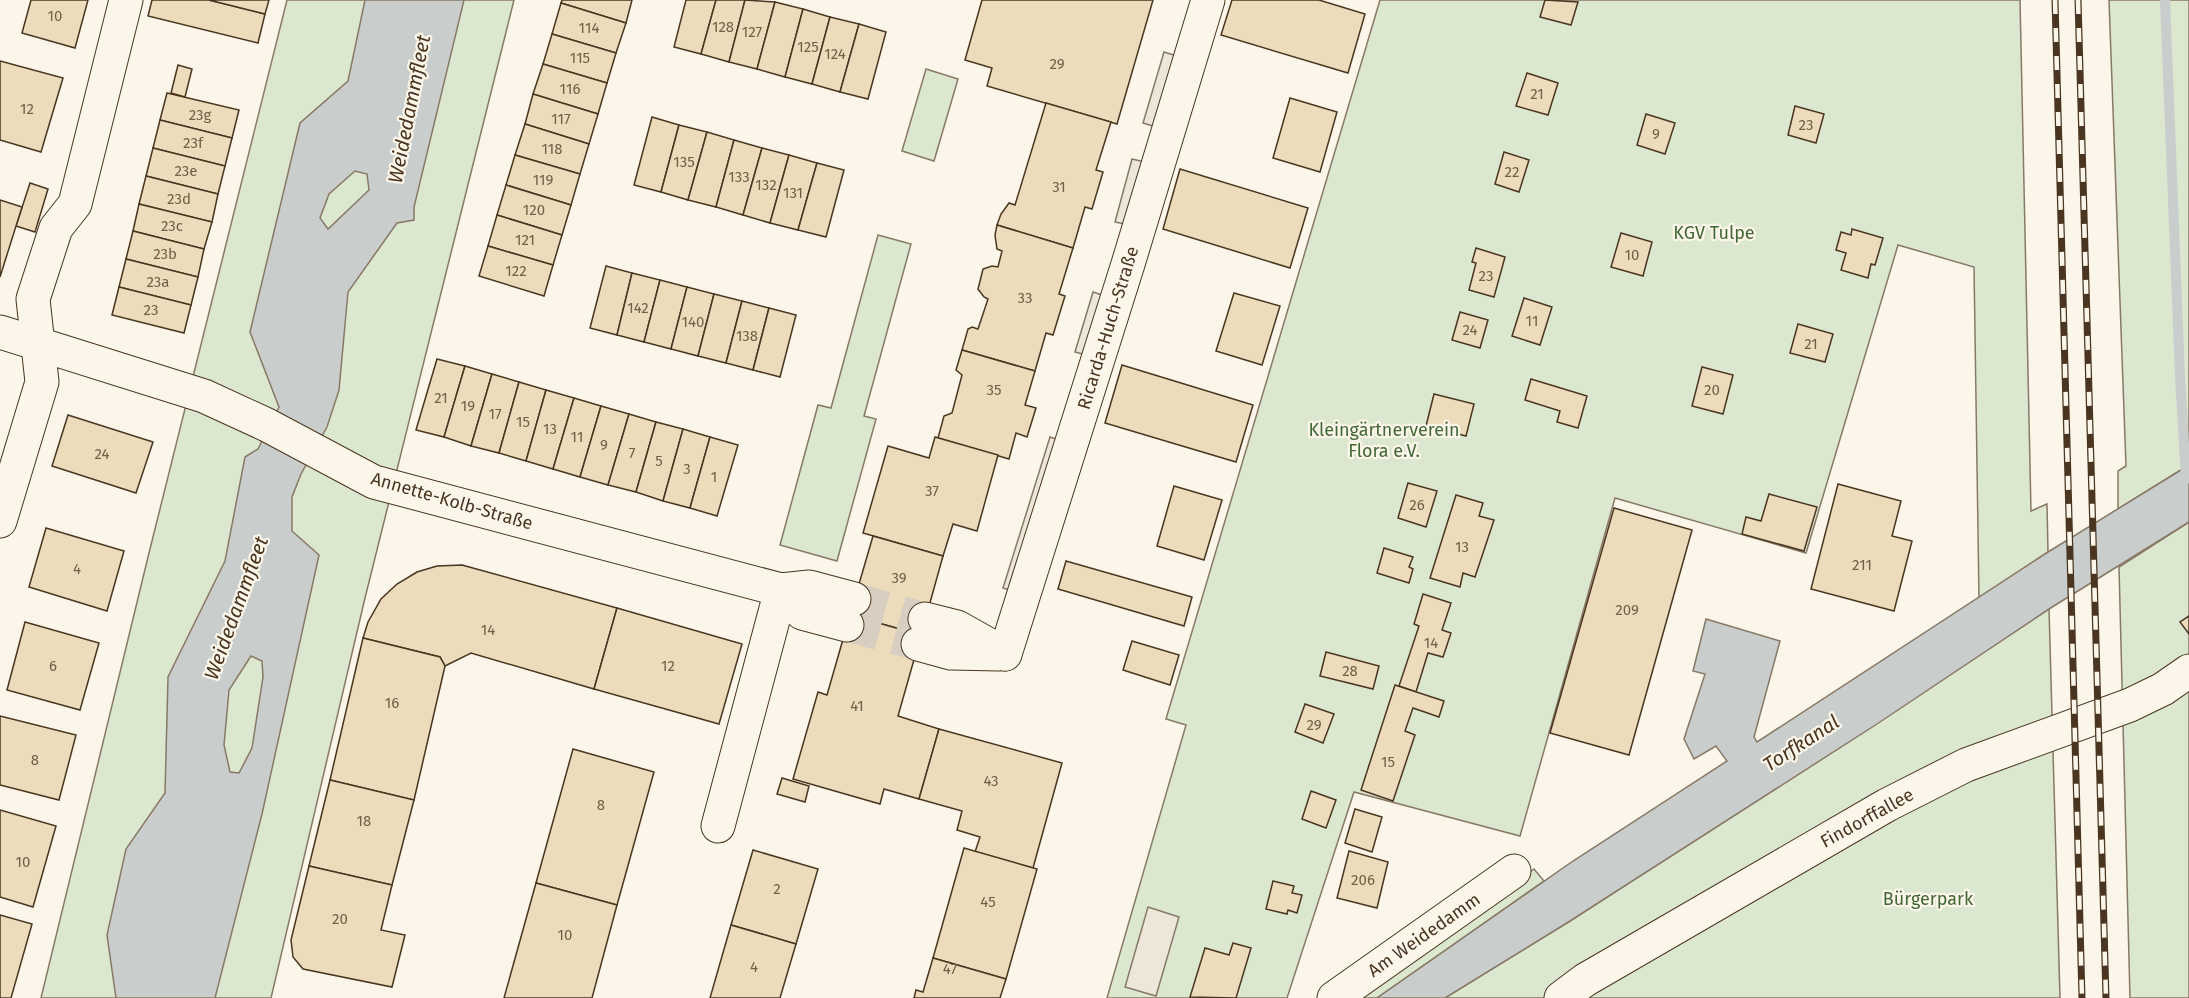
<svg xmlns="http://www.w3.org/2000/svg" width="2189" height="998" viewBox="0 0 2189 998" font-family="'Fira Sans',sans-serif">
<rect width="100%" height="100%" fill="#fbf6e9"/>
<g fill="#dce7d0" stroke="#887966" stroke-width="1.5">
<path d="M287,0H514L365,598L271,998H41L148,557Z"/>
<path d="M1380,0H2020L2031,511L2047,504L2048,552L1979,598L1974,267L1898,245L1806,553L1615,498L1520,836L1354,792L1287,998H1107L1186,725L1166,719Z"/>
<path d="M2109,0H2189V465L2118,509V471L2126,466Z"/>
<path d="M926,69L958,79L934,161L902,151Z"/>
<path d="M878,235L911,244L864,416L876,419L837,561L780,545L818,405L831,408Z"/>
<path d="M2189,522V998H2130L2119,567Z"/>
<path d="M2049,609L2060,998H1445L1570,921Z"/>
<path d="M1534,869L1544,881L1377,998H1350L1435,941Z"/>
</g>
<g fill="#ede7d9" stroke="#887966" stroke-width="1.5">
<path d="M1164,52L1177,56L1156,127L1143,123Z"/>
<path d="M1132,159L1145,162L1129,225L1115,222Z"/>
<path d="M1093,292L1108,297L1090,356L1075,352Z"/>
<path d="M1050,437L1065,442L1019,593L1003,588Z"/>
<path d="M1148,907L1179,917L1156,996L1125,987Z"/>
</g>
<g fill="#c9cecd" stroke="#887966" stroke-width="1.5" fill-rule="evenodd">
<path d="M365,0H464L414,207V220L397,223L348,292L339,390L327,427L301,474L292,497V531L319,555L262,814L215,998H116L107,935L126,849L165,793L168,677L225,561L245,457L258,449L279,407L250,332L300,123L348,81ZM355,171L367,174L369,190L328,229L320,218L329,194ZM251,656L262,661L263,677L252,748L239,773L230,772L224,745L229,690Z"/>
<path d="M2189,465V522L2049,609L1877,724L1570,921L1445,998H1377L1573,861L1727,761L1716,746L1694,759L1684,739L1705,674L1693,671L1706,619L1780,641L1754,737L1757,742L2048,552Z"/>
</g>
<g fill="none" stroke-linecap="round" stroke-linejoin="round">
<path stroke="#c9cecd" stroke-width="10" d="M2165,0L2180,376L2186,479"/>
</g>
<g fill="#ecdcbc" stroke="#4a3520" stroke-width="1.5">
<path d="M31,0H88L75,48L22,33Z"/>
<path d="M152,0H209L265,14L258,43L148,16Z"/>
<path d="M209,0H269L265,14Z"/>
<path d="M562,0H632L626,23L561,3Z"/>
<path d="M686,0H716L701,54L674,47Z"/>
<path d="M716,0H745L729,62L701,54Z"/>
<path d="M745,0L775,2L757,69L729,62Z"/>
<path d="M982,0H1153L1117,124L987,86L992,68L965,60Z"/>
<path d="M1232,0H1319L1365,14L1348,73L1221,35Z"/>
<path d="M1545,0L1578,2L1571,25L1540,17Z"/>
<path d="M775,2L803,9L785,77L757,69Z"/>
<path d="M561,3L626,23L616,53L552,34Z"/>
<path d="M803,9L830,17L812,84L785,77Z"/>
<path d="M830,17L859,24L840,92L812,84Z"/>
<path d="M859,24L886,32L868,99L840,92Z"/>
<path d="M552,34L616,53L607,83L543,64Z"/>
<path d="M0,61L63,78L41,152L0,140Z"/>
<path d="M543,64L607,83L598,114L533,94Z"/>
<path d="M178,65L192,69L185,97L171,93Z"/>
<path d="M1527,73L1558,83L1548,115L1516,106Z"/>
<path d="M167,93L239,110L232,138L160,120Z"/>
<path d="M533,94L598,114L589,144L525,124Z"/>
<path d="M1290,98L1337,112L1320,172L1273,158Z"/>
<path d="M1046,103L1111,122L1096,170L1103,172L1092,209L1085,207L1073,248L997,225L1001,214L1009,203L1015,205Z"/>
<path d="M1795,106L1824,114L1816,143L1788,135Z"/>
<path d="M1646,114L1675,123L1665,154L1637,145Z"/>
<path d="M652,117L679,125L661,192L634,185Z"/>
<path d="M160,120L232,138L225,166L153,148Z"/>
<path d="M525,124L589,144L580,174L515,155Z"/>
<path d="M679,125L707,132L688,200L661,192Z"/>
<path d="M707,132L734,140L716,207L688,200Z"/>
<path d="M734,140L762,148L743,215L716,207Z"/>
<path d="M153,148L225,166L218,194L146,176Z"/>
<path d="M762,148L789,155L770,223L743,215Z"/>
<path d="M1504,152L1529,160L1519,192L1495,184Z"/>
<path d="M515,155L580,174L571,205L506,185Z"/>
<path d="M789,155L817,163L798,230L770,223Z"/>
<path d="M817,163L844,170L826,237L798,230Z"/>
<path d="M1180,169L1308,208L1290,268L1163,229Z"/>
<path d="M146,176L218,194L212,222L139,204Z"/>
<path d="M30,183L48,189L35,232L16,226Z"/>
<path d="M506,185L571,205L562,235L497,215Z"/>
<path d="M0,200L22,207L0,277Z"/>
<path d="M139,204L212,222L204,249L133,231Z"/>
<path d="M497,215L562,235L553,265L488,246Z"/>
<path d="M997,225L1073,248L1059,294L1065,296L1053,335L1046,333L1035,371L962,350L968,329L972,327L978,329L988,299L984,297L978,289L983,269L992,266L998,267L1002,251L997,249L995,235Z"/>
<path d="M1852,229L1883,238L1875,265L1871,264L1868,278L1841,270L1846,253L1836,250L1841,232L1851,235Z"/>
<path d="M133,231L204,249L198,277L126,259Z"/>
<path d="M1621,233L1652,242L1643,276L1611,267Z"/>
<path d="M488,246L553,265L544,296L479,276Z"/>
<path d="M1476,248L1505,257L1494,297L1469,290L1476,263L1472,262Z"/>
<path d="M126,259L198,277L191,305L119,287Z"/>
<path d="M606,266L632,273L617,335L590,328Z"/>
<path d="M632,273L660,280L644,342L617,335Z"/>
<path d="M660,280L687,287L671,349L644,342Z"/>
<path d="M119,287L191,305L184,333L112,315Z"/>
<path d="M687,287L714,294L698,356L671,349Z"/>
<path d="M1234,293L1280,306L1262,365L1216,351Z"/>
<path d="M714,294L742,301L726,363L698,356Z"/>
<path d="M1524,298L1552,307L1540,345L1512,336Z"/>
<path d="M742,301L769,308L753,370L726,363Z"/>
<path d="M769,308L796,315L780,377L753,370Z"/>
<path d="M1460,312L1488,320L1480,348L1452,340Z"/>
<path d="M1798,324L1833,334L1825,362L1790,353Z"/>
<path d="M962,350L1035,371L1025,405L1036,408L1027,437L1016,433L1009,459L938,438L944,416L952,413L962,375L956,370Z"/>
<path d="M437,359L465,366L444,437L416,430Z"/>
<path d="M1122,365L1253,405L1236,462L1105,423Z"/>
<path d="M465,366L492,374L471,446L444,437Z"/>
<path d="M1702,367L1733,375L1723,414L1692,406Z"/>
<path d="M492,374L519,382L499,453L471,446Z"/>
<path d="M1531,379L1587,396L1578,428L1557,422L1560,411L1525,400Z"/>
<path d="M519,382L546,390L526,461L499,453Z"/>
<path d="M546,390L574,398L553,469L526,461Z"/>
<path d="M1434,394L1474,404L1466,436L1426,426Z"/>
<path d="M574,398L601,406L580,477L553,469Z"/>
<path d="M601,406L629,414L608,485L580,477Z"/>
<path d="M629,414L656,422L636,492L608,485Z"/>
<path d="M68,415L153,442L136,493L52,466Z"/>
<path d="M656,422L683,429L663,501L636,492Z"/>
<path d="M683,429L710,437L690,508L663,501Z"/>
<path d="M710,437L738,445L717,516L690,508Z"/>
<path d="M935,437L998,455L977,531L953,524L943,556L863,533L888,446L929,458Z"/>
<path d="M1408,483L1437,491L1426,527L1398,518Z"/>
<path d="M1838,484L1901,501L1892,536L1912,541L1894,611L1811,589Z"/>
<path d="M1174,486L1222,500L1204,560L1157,546Z"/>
<path d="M1769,494L1817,507L1804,551L1742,534L1746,517L1761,521Z"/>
<path d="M1456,495L1483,503L1479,516L1494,520L1475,577L1463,573L1460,587L1430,578Z"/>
<path d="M1614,508L1692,530L1629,755L1550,733Z"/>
<path d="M46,528L124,551L107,611L29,587Z"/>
<path d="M873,536L943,556L921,635L850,615Z"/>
<path d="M1384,548L1413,557L1409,567L1413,569L1409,583L1377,573Z"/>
<path d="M1066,561L1192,597L1184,626L1058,589Z"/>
<path d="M462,565L617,608L594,689L471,653L445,666L440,657L363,638L368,622L381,599L397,584L417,572L437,566Z"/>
<path d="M1423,594L1451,603L1442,630L1451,633L1443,657L1428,653L1416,692L1399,686L1419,626L1414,624Z"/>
<path d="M617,608L742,644L719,724L594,689Z"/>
<path d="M850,615L921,635L898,716L939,729L919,799L884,789L880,804L793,779L818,692L827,695Z"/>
<path d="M2189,616V634L2180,622Z"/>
<path d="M25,622L99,643L80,710L7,690Z"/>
<path d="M363,638L440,657L445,666L414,800L330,780Z"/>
<path d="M1132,641L1179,655L1170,685L1123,670Z"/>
<path d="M1326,652L1379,666L1373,689L1320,676Z"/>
<path d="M1395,685L1444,701L1439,717L1413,708L1405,731L1415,735L1393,801L1361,790Z"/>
<path d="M1305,704L1334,714L1323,743L1295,732Z"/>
<path d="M0,716L76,735L59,800L0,785Z"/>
<path d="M939,729L1062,763L1033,868L975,852L980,837L957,830L962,811L919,799Z"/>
<path d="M573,749L654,772L617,905L536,883Z"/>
<path d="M782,778L809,786L805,802L777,794Z"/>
<path d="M330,780L414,800L392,885L309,866Z"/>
<path d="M1311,791L1336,800L1326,828L1302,819Z"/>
<path d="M1355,809L1382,817L1372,852L1345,843Z"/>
<path d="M0,810L56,826L33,907L0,897Z"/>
<path d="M964,848L1037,869L1006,979L933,958Z"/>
<path d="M753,850L818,869L796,944L731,925Z"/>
<path d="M1349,851L1388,862L1377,908L1337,898Z"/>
<path d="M309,866L392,885L381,930L405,935L392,987L303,969L293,957L291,940Z"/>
<path d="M1273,881L1294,886L1292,893L1302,895L1297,913L1288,910L1287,914L1266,909Z"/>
<path d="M536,883L617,905L592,998H504Z"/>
<path d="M0,915L32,924L11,998H0Z"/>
<path d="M731,925L796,944L780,998H710Z"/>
<path d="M1233,943L1251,948L1236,998L1190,997L1205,948L1229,955Z"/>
<path d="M933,958L1006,979L1000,998H914L916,990L923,992Z"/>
</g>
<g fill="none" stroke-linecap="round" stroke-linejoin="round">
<g stroke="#d8cfc1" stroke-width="33" stroke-dasharray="33 16" stroke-linecap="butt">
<path d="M854,599L925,619"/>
<path d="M847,625L918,644"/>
</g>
<defs>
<g id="minor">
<path d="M0,332L204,396L267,425L374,482L781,590L809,587L854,599"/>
<path d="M0,521L42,382L33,299L56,228L75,204L126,0"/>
<path d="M781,590L802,613L847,625"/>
<path d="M925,619L957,627L1005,654"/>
<path d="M918,644L951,653L999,654"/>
<path d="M1005,654L1128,264L1208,0"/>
<path d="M718,826L781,590"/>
<path d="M1334,998L1514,871"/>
<path d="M1561,998L1585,980L1887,805L1966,765L2130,705L2163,689L2189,671"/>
</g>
</defs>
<use href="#minor" stroke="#4a3520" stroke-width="35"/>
<use href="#minor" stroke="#fbf6e9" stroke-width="33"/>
<defs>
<g id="rail">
<path d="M2055,0L2082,998"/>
<path d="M2078,0L2106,998"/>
</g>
</defs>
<use href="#rail" stroke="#4a3520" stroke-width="7"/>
<use href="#rail" stroke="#fbf6e9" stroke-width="4.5" stroke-dasharray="14" stroke-linecap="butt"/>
</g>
<g text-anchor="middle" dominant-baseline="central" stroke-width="4.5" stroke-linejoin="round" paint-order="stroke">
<g font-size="15" fill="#725f47">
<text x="55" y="16">10</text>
<text x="723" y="27">128</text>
<text x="589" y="28">114</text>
<text x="752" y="32">127</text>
<text x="808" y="47">125</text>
<text x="835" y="54">124</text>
<text x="580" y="58">115</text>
<text x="1057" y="64">29</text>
<text x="570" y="89">116</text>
<text x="1537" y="94">21</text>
<text x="27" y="109">12</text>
<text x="200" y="115">23g</text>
<text x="561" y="119">117</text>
<text x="1806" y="125">23</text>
<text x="1656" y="134">9</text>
<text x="193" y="143">23f</text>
<text x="552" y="149">118</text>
<text x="684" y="162">135</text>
<text x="186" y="171">23e</text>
<text x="1512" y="172">22</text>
<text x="739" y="177">133</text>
<text x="543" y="180">119</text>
<text x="766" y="185">132</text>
<text x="1059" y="187">31</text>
<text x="793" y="193">131</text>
<text x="179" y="199">23d</text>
<text x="534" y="210">120</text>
<text x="172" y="226">23c</text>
<text x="525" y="240">121</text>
<text x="165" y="254">23b</text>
<text x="1632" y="255">10</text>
<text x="516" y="271">122</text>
<text x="1486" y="276">23</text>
<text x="158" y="282">23a</text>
<text x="1025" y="298">33</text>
<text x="638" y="308">142</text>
<text x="151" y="310">23</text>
<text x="1532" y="321">11</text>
<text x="693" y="322">140</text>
<text x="1470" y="330">24</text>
<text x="747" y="336">138</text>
<text x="1811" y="344">21</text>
<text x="994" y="390">35</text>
<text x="1712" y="390">20</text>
<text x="441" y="398">21</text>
<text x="468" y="406">19</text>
<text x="495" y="414">17</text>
<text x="523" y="422">15</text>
<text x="550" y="429">13</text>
<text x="577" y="437">11</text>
<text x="604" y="445">9</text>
<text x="632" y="453">7</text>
<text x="102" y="454">24</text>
<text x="659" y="461">5</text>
<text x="687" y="469">3</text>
<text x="714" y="477">1</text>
<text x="932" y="491">37</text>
<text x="1417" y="505">26</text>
<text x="1462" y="547">13</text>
<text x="1862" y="565">211</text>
<text x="77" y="569">4</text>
<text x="899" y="578">39</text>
<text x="1627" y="610">209</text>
<text x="488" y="630">14</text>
<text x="1431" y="643">14</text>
<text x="53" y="666">6</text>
<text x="668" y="666">12</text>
<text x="1350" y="671">28</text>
<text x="392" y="703">16</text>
<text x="857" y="706">41</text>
<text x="1314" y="725">29</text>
<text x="35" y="760">8</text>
<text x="1388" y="762">15</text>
<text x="991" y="781">43</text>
<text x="601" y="805">8</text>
<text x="364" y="821">18</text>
<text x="23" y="862">10</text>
<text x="1363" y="880">206</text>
<text x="777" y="889">2</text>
<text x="988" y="902">45</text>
<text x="340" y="919">20</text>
<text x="565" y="935">10</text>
<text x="754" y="967">4</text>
<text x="950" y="969">47</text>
</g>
<g font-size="18" fill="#436837" stroke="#fbf6e9">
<text x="1714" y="233">KGV Tulpe</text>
<text x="1384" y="430">Kleingärtnerverein<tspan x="1384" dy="21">Flora e.V.</tspan></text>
<text x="1928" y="899">Bürgerpark</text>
</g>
<g font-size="18" fill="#4a3520" stroke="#fbf6e9">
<text transform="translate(1108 328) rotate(-73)">Ricarda-Huch-Straße</text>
<text transform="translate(452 501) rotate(16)">Annette-Kolb-Straße</text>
<text transform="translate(1867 818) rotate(-29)">Findorffallee</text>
<text transform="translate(1424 935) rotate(-35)">Am Weidedamm</text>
</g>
<g font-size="20" font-style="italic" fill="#4a3520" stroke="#fbf6e9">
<text transform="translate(409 109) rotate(-79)">Weidedammfleet</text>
<text transform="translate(236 608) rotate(-70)">Weidedammfleet</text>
<text transform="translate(1801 743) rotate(-33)">Torfkanal</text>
</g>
</g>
</svg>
